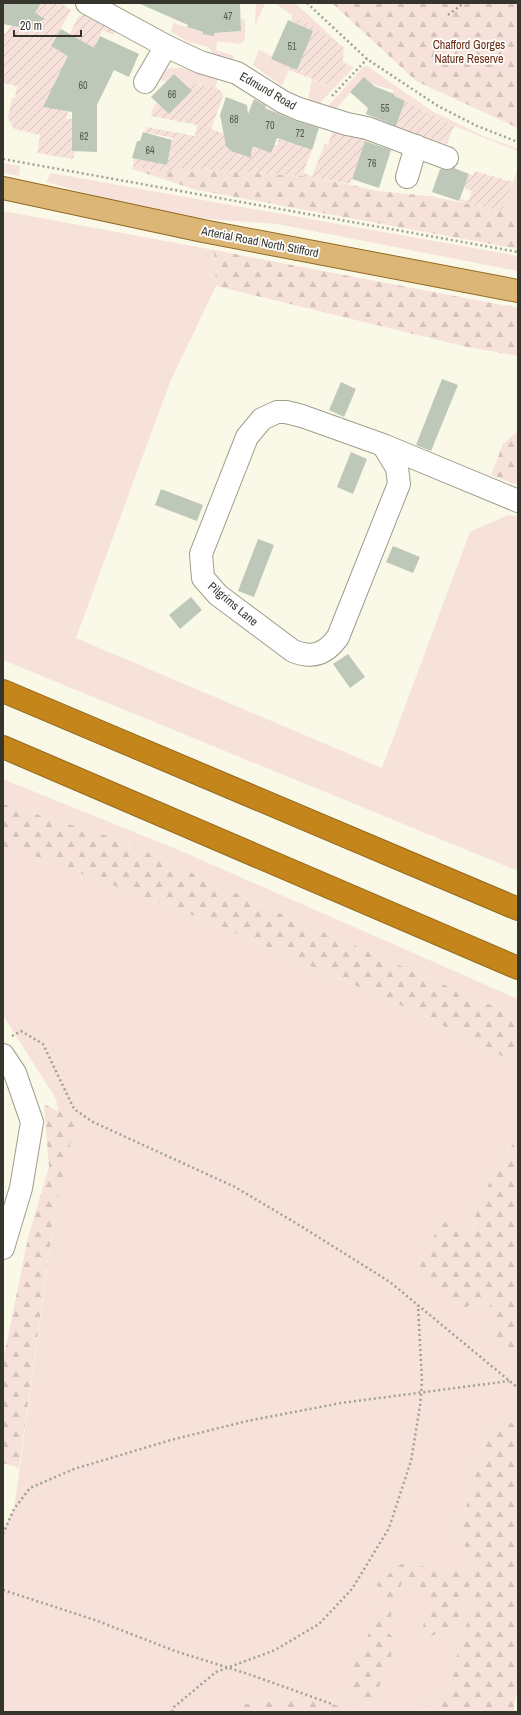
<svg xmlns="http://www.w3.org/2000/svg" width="521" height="1715" viewBox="0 0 521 1715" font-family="'Archivo Narrow',sans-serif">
<defs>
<pattern id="forest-firs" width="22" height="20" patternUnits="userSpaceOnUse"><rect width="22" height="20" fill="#f6e2da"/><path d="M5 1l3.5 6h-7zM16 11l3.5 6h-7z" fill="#d4c2bb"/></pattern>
<pattern id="garden-furrows" width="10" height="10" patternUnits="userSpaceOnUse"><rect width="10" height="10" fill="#f6e2da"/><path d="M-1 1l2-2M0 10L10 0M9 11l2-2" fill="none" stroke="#d4c2bb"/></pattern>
</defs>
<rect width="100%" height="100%" fill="#faf9e8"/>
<g fill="#f6e2da">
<path d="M256,3H265L256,24H255Z"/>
<path d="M274,3H295L344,48C321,32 297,19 274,3Z"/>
<path d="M241,19H245V40L240,44L217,41L216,50L234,56L233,60L213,55L211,50L208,47L189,42L171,32L173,23L201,32L217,33L241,31Z"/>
<path d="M259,50L272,56L271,59L283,64L282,67L289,70L282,86L253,65Z"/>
<path d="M347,64L354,67L319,104L308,100L312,79L328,85Z"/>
<path d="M367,66L432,111L481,135L518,149V151L454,126L405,101L393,97V90L372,84L364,77L336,109L328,106L363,67Z"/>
<path d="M170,68H183L203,74H220L215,88L199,84L188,88L174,74L166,82L164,80L163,82L159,79L165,71Z"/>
<path d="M3,163L20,166L19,176L3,173Z"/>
<path d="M518,169V214L502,211Z"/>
<path d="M51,173L518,256V271L277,224L194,218L114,201L46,182Z"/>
<path d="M3,211L214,250L216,286L170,382L76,638L382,768L470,532L508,515L518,517V871L3,660Z"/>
<path d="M3,779L181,851L518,999V1017L268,908L121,840L3,804Z"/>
<path d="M3,847L24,851L206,920L414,1011L518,1064V1135L477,1204L472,1237L489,1292L494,1341L518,1366V1419L487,1436L460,1528L477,1590L446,1691L418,1712H359L307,1696L232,1706L226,1712H3V1530L14,1509L64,1144L56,1099L3,1015Z"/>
</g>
<g fill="url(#forest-firs)">
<path d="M332,3H518V128L416,81Z"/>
<path d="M133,166L168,172L180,169H200L313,177L378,191L429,196L518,214V249L197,190L132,169Z"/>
<path d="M214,250L518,308V356L467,347L216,286Z"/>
<path d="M518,431V485L491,475L503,444Z"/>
<path d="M3,804L121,840L268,908L518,1017V1068V1064L414,1011L206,920L24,852L3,847Z"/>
<path d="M44,1104L76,1120L55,1209L19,1468L3,1463V1361L28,1238L49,1167Z"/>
<path d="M518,1135V1366L494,1341L489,1293L462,1310L435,1290L417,1260L444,1222L472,1237L477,1204Z"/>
<path d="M518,1419V1686L513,1712H418L446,1691L477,1590L473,1576L457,1622L419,1643L432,1590L402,1582L386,1631L395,1639L387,1673L372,1698L348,1700L353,1667L388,1593L376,1585L401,1564L454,1570L473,1575L460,1528L487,1436Z"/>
<path d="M307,1696L359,1712H226L232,1706Z"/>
</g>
<g fill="url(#garden-furrows)">
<path d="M7,3H61L71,10L51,46L61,52L78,17L84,14L115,32L114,35L102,30L95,46L105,50L72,77L61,71L55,82L69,100L47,97L46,107L68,111L66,119H72V151H75L73,159L37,153L40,135L14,129L8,118L12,98H15L17,86L3,83V33L6,34L13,22Z"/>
<path d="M293,16L311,25L344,48L343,62L347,64L328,85L282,67L283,64L297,70L313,31L291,21Z"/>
<path d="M197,84L217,88L222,92L223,96L211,129L228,135L226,146L232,150L246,134L238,154L248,157L253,146L277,145L279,139L281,140L312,150L303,173L312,176L325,144L328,145L332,132L338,130L366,139L350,184L313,177L200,169H180L168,173L133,166L134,158L167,165L173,138L145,132L146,127L195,136L197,125L151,116L153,108L157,103L169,114L192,91L188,88Z"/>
<path d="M405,101L454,126L447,144L387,124L388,121L397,124Z"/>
<path d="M474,171L513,182L502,211L460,202L461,199L468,201L472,191L464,188L469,174L473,175Z"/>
</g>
<g fill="#bec8b9">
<path d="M3,3H41L35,13L45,19L25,28L3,24Z"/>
<path d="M138,3H240L241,31L214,33V36L203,34V32L187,27L188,25Z"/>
<path d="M288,20L313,31L297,70L271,59Z"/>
<path d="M61,29L94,48L100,36L139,54L129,77L114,70L97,105V152L72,151V112L43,107L68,56L51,46Z"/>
<path d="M174,74L192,91L169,114L151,97Z"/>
<path d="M364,77L374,86L394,94V96L405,101L396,126L366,114L368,108L350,92Z"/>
<path d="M226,97L247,105L248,114L254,99L266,106L265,108L294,120L319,128L312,150L277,138L271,153L253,146L251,152V158L231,151L226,146L220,115Z"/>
<path d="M143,132L172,140L167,165L132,158L137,141H140Z"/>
<path d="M365,141L391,150L379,188L352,179Z"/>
<path d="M454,168L469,174L459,201L432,192L440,169L449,170Z"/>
<path d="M442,379L458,385L431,451L416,445Z"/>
<path d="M341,382L356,389L344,417L329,410Z"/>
<path d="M351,452L367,459L353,494L337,487Z"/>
<path d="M161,489L203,505L197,521L155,505Z"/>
<path d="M258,539L274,545L254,597L238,591Z"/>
<path d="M393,546L420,557L413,573L386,562Z"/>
<path d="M191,597L202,610L180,629L169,615Z"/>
<path d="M348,654L365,677L350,688L333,664Z"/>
</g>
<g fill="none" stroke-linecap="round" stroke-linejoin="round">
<defs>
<g id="street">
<path d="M87,3L166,46L200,62L237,73L283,102L299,109L347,124L367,128L447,158"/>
<path d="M145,82L166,46"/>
<path d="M407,177L416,146"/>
<path d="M383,445L397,468L399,484L338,637C326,654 312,659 293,651L218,595L203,578L201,554L247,437L262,419L277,412H286L302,416L383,445L518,501"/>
<path d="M3,1055L15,1073L32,1122L21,1188L3,1248"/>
</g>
<path id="primary" d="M3,188L203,231L518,291"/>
<g id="highway">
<path d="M3,691L518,909"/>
<path d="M3,747L518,968"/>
</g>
</defs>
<use href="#street" stroke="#9f9e8e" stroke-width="24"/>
<use href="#primary" stroke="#926922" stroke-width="24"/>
<use href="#highway" stroke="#926922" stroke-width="24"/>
<g stroke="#a0a093" stroke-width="2.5" stroke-dasharray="2 3" stroke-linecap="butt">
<path d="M307,3L367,59L438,106L477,126L518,142"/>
<path d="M448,15L464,3"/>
<path d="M332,96L367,59"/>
<path d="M3,159L518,252"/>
<path d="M12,1036L21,1031L43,1044L74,1109L93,1122L235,1187L299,1225L390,1282L518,1388"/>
<path d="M3,1534L14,1509L30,1488L74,1469L171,1440L247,1421L341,1403L509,1381"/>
<path d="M3,1590L95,1620L175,1651L251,1675L332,1704"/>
<path d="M172,1712L174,1707L216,1672L275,1650L319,1624L352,1589L389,1528L411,1461L420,1406L422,1381L418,1305"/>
</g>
<use href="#street" stroke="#fff" stroke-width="22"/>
<use href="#primary" stroke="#dcb676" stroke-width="22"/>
<use href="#highway" stroke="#c4851b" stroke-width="22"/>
</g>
<g text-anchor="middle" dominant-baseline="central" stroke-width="3.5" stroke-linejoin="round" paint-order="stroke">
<g font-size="10" fill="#575a51">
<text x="228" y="16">47</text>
<text x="292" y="46">51</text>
<text x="83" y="85">60</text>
<text x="172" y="94">66</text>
<text x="385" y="108">55</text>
<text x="234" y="119">68</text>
<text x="270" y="125">70</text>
<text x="300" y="133">72</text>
<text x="84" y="136">62</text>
<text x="150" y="150">64</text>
<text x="372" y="163">76</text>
</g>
<g font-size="12" fill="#692c10" stroke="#fff">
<text x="469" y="45">Chafford Gorges<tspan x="469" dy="14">Nature Reserve</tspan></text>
</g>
<g font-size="12" fill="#35352e" stroke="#fff">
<text transform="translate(268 91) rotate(30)">Edmund Road</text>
<text transform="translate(260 242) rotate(11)">Arterial Road North Stifford</text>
<text transform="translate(233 604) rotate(40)">Pilgrims Lane</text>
</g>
</g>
<rect width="521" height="1715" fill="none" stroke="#35352e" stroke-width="8"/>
<path d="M14 30v6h67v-6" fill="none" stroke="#35352e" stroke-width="2"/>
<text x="20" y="30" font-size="12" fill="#35352e" stroke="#ffffff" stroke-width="3" paint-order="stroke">20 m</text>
</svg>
